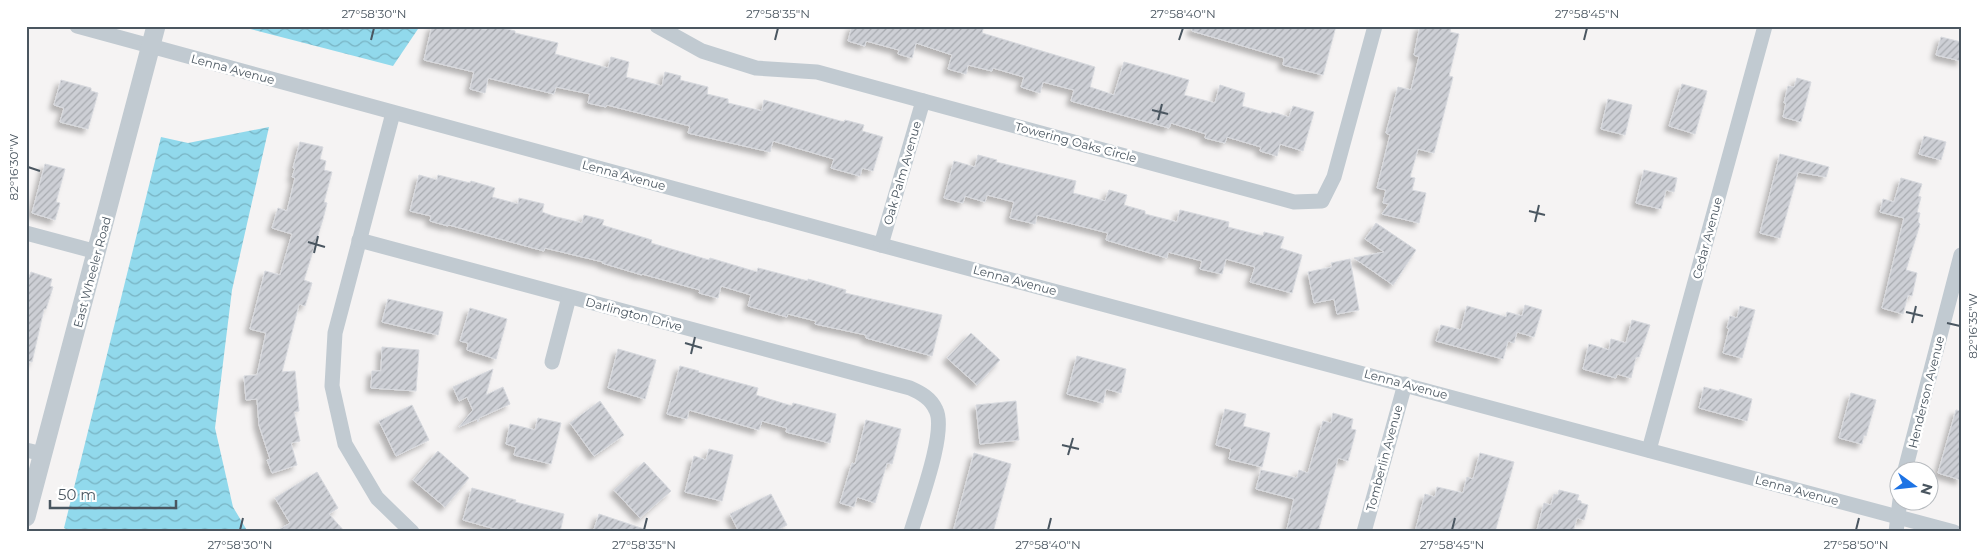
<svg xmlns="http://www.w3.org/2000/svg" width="1987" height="558" viewBox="0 0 1987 558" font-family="Montserrat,sans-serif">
<defs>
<pattern id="water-waves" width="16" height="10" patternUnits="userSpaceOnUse" patternTransform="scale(1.25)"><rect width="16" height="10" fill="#91d9ec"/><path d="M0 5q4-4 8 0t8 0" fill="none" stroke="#78b3c3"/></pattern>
<pattern id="building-hatch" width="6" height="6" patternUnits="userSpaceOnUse" patternTransform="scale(1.25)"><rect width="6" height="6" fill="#cdcfd5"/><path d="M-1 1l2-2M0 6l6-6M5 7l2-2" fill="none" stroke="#a8abb0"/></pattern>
<filter id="shadow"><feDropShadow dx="-4.5" dy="4.5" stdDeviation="2.5" flood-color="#0004"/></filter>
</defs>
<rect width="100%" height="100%" fill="#f5f3f3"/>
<g fill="url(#water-waves)">
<path d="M239,26H420L393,66Z"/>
<path d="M269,127L232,290L215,428L233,507L248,532H72L64,528L161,137L188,143Z"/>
</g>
<g fill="url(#building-hatch)" stroke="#d7d9de" filter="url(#shadow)">
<path d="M432,26H469L486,30L487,26H494L515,31V33L558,43L555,54L608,68L611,57L629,62L626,77L662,86L665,72L681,76L680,80L708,87L707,94L728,99V103L762,111L764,100L844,122L845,120L864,125L862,131L883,137L873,171L862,168L860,176L831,168L834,159L773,141L770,152L688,133L690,126L607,105L606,107L588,103L590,94L556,87L554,94L488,78L485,93L470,89L474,72L424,60Z"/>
<path d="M852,26H984L982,33L1095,67L1090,87L1114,95L1124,62L1189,80L1184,95L1215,103L1220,85L1245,93L1242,106L1271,114L1272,112L1289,117L1293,106L1314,112L1303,151L1280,144L1277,156L1260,151L1261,147L1227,137L1225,143L1205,138L1206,134L1171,123L1169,128L1071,101L1074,90L1043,82L1040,93L1021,87L1024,77L993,68L992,71L968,65L966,74L948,69L952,55L916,43L912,58L898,54L899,50L866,41L865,46L848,41Z"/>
<path d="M1192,26H1336L1323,75L1283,65L1284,58L1192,31Z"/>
<path d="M1420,26H1451L1450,32L1459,34L1449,76L1453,77L1434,153L1418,149L1410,177L1415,178L1412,190L1426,193L1419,223L1382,214L1389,204L1383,203L1386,190L1377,188L1390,135L1386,133L1398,87L1411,90L1419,57L1414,55Z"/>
<path d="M1941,37L1961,42V61L1936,55Z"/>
<path d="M1797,78L1811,82L1801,122L1783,117L1786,103H1784L1788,86L1794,87Z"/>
<path d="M61,80L91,88V91L98,93L88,129L60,122L64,108L54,105Z"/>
<path d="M1682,84L1707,91L1695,134L1669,126Z"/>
<path d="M1608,99L1632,105L1625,135L1601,129Z"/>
<path d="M1924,136L1946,142L1941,160L1919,154Z"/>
<path d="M300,142L323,147L320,159L326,161L324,170L332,172L324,202L327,203L323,219L304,280L312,283L305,306L299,304L282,372L295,371L299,411L294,412L300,441L291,443L297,465L272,473L267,460L270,459L259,425L257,399L246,400L244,376L257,375L266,333L250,329L265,271L280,275L292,234L272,228L278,208L287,211L295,178L292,177L295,168H293Z"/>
<path d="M1780,154L1829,167L1826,177L1798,172L1780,238L1760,233Z"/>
<path d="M978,155L997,160L996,162L1076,181L1073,193L1105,201L1109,190L1127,195L1124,205L1145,211V214L1177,222L1180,210L1229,222L1228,227L1263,236L1264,232L1284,237L1280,248L1302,255L1292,293L1250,282L1255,267L1226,259L1222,274L1200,269L1202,261L1168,252L1167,258L1106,240L1108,233L1037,215L1035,224L1010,218L1014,202L987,195L985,202L965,196L963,203L944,198L954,161L975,167Z"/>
<path d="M45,164L65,169L56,202L60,203L55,220L32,213Z"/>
<path d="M1644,170L1677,178L1674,192L1666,190L1661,209L1636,203Z"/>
<path d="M419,175L437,180L438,175L470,183L471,181L495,188L492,197L518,204L519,198L544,204L542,212L553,216L582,223L584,215L604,220L602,225L652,240L651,243L709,260L710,258L757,272L758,268L808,281V279L846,290L845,293L942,315L932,356L866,338V335L815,324L816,321L788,314L787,317L748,306L751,295L721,286L718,298L699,293L700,290L642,274V275L602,263L603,262L545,248L544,251L449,225L448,226L430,221L431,216L410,211Z"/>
<path d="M1901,178L1922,184L1918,196L1921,197L1917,212L1920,213L1918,222L1920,224L1906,270L1917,273L1912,296L1908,295L1903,314L1882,308L1904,218L1880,212L1883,199L1894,202Z"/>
<path d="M1376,223L1416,250L1393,285L1354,258L1384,252L1365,239Z"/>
<path d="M1350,259L1359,310L1337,314L1334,299L1314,303L1308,272L1332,267L1331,263Z"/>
<path d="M31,272L52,279L50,286L53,287L46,309H44L32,362L26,361V280H28Z"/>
<path d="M388,299L443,312L438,335L382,322Z"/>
<path d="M1525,305L1542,310L1534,337L1517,332L1514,343L1508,341L1503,359L1436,341L1441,325L1461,330L1467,306L1506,317L1507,312L1522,316Z"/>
<path d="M1740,306L1755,310L1742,358L1723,353L1729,329L1727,328L1730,316L1737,318Z"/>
<path d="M470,308L507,319L496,359L467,350L468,343L460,341Z"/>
<path d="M1632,320L1650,325L1639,357H1636L1631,378L1617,374L1616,378L1583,369L1589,344L1609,350L1611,339L1626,343Z"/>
<path d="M971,333L1000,360L977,385L947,358Z"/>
<path d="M382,347L419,350L416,391L371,388L372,371H381Z"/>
<path d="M618,349L656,360L645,399L608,388Z"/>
<path d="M1077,356L1126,369L1121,393L1106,389L1103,403L1067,394Z"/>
<path d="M680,366L699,371L698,372L758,388L756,395L792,406L793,403L836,414L830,443L786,432L787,428L762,421L759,430L689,410L687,419L667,414Z"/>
<path d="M493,369L486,395L503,387L510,404L479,418L478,422L477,419L459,427L473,410L467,397L459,401L453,387Z"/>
<path d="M1704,387L1719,391L1720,389L1752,399L1747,421L1699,408Z"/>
<path d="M1851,393L1876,400L1866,436L1864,435L1862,444L1839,438Z"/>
<path d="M600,401L624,435L594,456L570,423Z"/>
<path d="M1016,401L1019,440L980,444L976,405Z"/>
<path d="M412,405L429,440L396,456L379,421Z"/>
<path d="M1225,409L1246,414L1243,426L1270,433L1262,467L1229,459L1231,449L1216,445Z"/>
<path d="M1956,410L1961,411V480L1938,473Z"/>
<path d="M1333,413L1353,419L1351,429L1356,430L1348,461L1338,458L1318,532H1297L1287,529L1294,499L1256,489L1261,470L1297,478L1299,470L1308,473L1323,421L1331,423Z"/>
<path d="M538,418L561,423L551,464L514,455L516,447L506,444L510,424L535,430Z"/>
<path d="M866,420L901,429L892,464L887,463L875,503L857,497L854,507L840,503L852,463L855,464Z"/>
<path d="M709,449L733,455L722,501L685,492L694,456L706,460Z"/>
<path d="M438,451L469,478L445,507L413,480Z"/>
<path d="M974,453L1011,464L993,532H953Z"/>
<path d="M1480,453L1514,462L1495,532H1415L1425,494L1435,497L1437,487L1463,493L1467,477L1473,479Z"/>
<path d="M644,462L671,491L640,518L614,490Z"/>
<path d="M317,472L338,508L329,514L345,532H275L290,523L275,498Z"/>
<path d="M472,488L516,500L515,502L564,514L560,532H525L508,528L506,532L463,520Z"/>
<path d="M1559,490L1579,495L1577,500L1581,501V503L1588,505L1584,520L1577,518L1573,532H1544L1537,530L1544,503L1551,505L1554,494L1558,495Z"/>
<path d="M771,494L787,525L774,532H739L730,514Z"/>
<path d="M599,514L644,529V532H593Z"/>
</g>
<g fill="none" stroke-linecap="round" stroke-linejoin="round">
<g stroke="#c1cad1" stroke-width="15">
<path d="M77,26L881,245L1954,532"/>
<path d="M657,26L702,51L756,68L817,72L1294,202L1322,201L1334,177L1375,26"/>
<path d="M393,113L335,333L332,386L345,444L377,498L412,532"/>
<path d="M26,233L97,252"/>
<path d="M359,240L910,388C921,393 931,398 936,410C947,432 918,507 911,532"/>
<path d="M881,245L923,101"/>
<path d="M552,362L569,297"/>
<path d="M26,450L43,454"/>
<path d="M1649,450L1765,26"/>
<path d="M1905,470L1961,255"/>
<path d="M1364,532L1405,384"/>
<path d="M1896,532L1900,500"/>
</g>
<path stroke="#c1cad1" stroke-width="19" d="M26,517L156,26"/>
</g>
<path fill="none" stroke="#4a5660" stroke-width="2" d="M371,40L374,28M775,40L778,28M1179,40L1183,28M1584,40L1587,28M1152,110L1168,114M1158,120L1162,104M28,167L40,171M1529,211L1545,215M1535,222L1539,205M308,242L325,247M314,253L318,236M1906,312L1923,316M1912,323L1916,306M1947,323L1960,326M685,343L702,348M691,354L695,337M1062,445L1079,449M1068,455L1073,438M240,530L243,518M644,530L647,518M1048,530L1051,518M1452,530L1455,518M1856,530L1859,518"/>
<g text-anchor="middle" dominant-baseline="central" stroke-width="5" stroke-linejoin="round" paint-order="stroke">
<g font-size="12" fill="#4a5660" stroke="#fff">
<text transform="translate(233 69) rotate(15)">Lenna Avenue</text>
<text transform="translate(1076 142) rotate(15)">Towering Oaks Circle</text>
<text transform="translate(902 173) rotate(-74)">Oak Palm Avenue</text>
<text transform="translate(624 175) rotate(15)">Lenna Avenue</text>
<text transform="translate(1707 238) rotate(-75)">Cedar Avenue</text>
<text transform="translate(92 272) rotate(-75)">East Wheeler Road</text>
<text transform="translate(1015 280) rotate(15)">Lenna Avenue</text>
<text transform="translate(634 314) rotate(15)">Darlington Drive</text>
<text transform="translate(1406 384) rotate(15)">Lenna Avenue</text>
<text transform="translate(1926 392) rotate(-76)">Henderson Avenue</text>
<text transform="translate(1384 458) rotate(-75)">Tomberlin Avenue</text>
<text transform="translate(1797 490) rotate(15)">Lenna Avenue</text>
</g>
</g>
<rect width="1987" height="558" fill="none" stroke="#ffffff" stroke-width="55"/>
<g transform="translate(1914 486) rotate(105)"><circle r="24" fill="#ffffff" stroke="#b7bbbf"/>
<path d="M0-4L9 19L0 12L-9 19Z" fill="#1d73e4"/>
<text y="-8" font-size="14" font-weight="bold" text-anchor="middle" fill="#4a5660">N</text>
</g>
<path d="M50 500v8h126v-8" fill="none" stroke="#4a5660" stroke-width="2.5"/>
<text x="58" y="500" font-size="15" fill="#4a5660" stroke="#ffffff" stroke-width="4" paint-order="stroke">50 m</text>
<rect x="28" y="28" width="1932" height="502" fill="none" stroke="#4a5660" stroke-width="2"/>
<g font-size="12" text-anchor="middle" fill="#4a5660">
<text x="374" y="18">27°58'30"N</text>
<text x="778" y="18">27°58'35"N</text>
<text x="1183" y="18">27°58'40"N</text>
<text x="1587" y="18">27°58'45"N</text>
<text transform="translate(14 167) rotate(-90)" y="4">82°16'30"W</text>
<text transform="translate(1973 326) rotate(-90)" y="4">82°16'35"W</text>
<text x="240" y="549">27°58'30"N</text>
<text x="644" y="549">27°58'35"N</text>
<text x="1048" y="549">27°58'40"N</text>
<text x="1452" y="549">27°58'45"N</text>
<text x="1856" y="549">27°58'50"N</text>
</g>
</svg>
